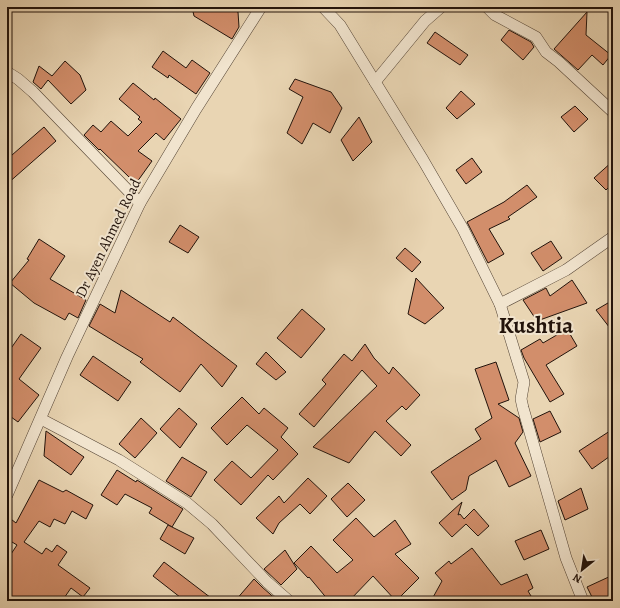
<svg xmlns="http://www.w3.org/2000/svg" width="620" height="608" viewBox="0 0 620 608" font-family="Alegreya,serif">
<rect width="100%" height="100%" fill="#e9d5b3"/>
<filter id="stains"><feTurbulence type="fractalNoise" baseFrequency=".005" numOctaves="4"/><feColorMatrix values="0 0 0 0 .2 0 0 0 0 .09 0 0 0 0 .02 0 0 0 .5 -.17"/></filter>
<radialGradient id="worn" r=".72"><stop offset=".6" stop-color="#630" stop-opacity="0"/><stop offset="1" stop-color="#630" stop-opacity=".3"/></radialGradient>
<g fill="#d28e6b" stroke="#22130b">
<path d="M192,7H224L238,12L239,27L232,39L194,16Z"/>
<path d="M587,12L586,35L611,55L603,65L592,55L578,70L554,49Z"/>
<path d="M509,30L531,42L534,47L523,60L501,40Z"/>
<path d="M435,32L468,55L460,65L427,43Z"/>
<path d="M163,51L186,68L192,60L210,73L196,94L169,75L168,78L152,67Z"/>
<path d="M65,61L80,75L86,90L71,104L48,80L41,89L33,82L39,66L52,76Z"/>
<path d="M295,79L331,92L342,108L330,133L313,123L302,144L287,133L303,97L289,89Z"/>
<path d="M133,83L154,100L155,98L181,119L164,140L156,133L138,151L152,161L137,182L129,177L100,149L99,150L84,135L93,125L101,132L111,121L128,136L142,122L138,119L140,117L119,99Z"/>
<path d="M461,91L475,104L457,119L446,108Z"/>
<path d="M575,106L588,119L574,132L561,117Z"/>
<path d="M359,117L372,142L353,161L341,140Z"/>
<path d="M44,127L56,141L7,184V149L12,155Z"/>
<path d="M472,158L482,172L466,184L456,170Z"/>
<path d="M613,161V183L606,190L594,178Z"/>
<path d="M527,185L537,197L508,217L510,219L489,229L504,254L488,263L467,222L504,202Z"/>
<path d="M180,225L199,237L188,253L169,242Z"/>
<path d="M39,239L65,256L50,279L86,300L78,318L69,313L65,320L34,303L10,283L29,260L27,259Z"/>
<path d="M551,241L562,258L543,271L531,253Z"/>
<path d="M405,248L421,262L412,272L396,258Z"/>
<path d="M416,278L444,308L425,324L408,314Z"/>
<path d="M572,280L587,303L537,321L523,300L546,288L550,296Z"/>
<path d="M121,290L170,322L173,317L237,366L222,387L201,364L180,392L140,362L143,359L89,326L100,304L115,313Z"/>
<path d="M613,300V332L596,310Z"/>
<path d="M302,309L325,329L301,358L277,338Z"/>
<path d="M567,329L577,346L546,365L564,394L550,402L524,358L521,350L540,339L543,343Z"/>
<path d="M21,334L41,348L19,379L39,395L18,422L7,414V354Z"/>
<path d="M365,344L374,358L389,374L393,367L420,395L406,410L402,406L386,421L411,445L401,456L375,431L349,463L313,447L377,386L362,370L314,427L299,414L326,384L322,380L344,354L352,361Z"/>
<path d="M266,352L286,372L276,380L256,364Z"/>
<path d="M93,356L131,382L118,401L80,375Z"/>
<path d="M496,362L509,400L498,404L519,418L523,432L515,443L531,476L509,487L496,460L469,476L466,490L452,500L431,472L447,461L481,439L475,429L492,418L475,369Z"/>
<path d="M242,397L259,414L264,408L288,428L281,437L298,454L273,480L268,475L241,505L214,480L232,461L251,478L278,450L247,425L227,445L211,428Z"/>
<path d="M179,408L197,424L180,448L160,429Z"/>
<path d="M550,411L561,432L540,442L533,419Z"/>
<path d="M141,418L157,433L135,458L119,444Z"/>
<path d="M613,429V454L592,469L579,451Z"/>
<path d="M46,431L84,457L71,475L44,456Z"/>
<path d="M182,457L207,472L191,497L166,481Z"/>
<path d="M117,470L136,482L137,480L183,509L172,527L149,513L152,508L125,494L117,505L101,495Z"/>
<path d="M308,478L327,496L310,514L300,504L279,523L273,534L256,518L279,496L284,503Z"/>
<path d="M39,480L63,492L66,490L93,505L86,519L72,511L65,524L54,519L50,527L39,521L24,542L42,554L46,548L52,552L57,545L67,552L58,565L90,588L83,597L71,588L62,601L54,597L52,601H7V560L17,545L7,539V516L16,523Z"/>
<path d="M348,483L365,500L347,517L331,499Z"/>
<path d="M581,488L588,509L565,520L558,501Z"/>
<path d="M462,502L458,515L460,514L464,519L474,509L489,526L478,536L466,524L452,537L439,523Z"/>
<path d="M356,518L374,537L395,520L411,544L395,554L419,578L396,601L373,576L349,601H329L309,577L308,578L294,563L311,546L337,573L353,560L333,540Z"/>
<path d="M168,525L194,538L185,554L160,539Z"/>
<path d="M541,530L549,549L524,560L515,541Z"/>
<path d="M472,548L501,585L527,574L533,588L528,591L534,601H431L442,581L435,573L449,561L451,564Z"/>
<path d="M285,550L297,569L281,585L264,569Z"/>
<path d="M164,562L215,601H185L153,576Z"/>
<path d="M613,575V601H594L587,587Z"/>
<path d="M254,579L262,587L278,601H235Z"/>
</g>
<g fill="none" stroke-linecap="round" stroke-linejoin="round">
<defs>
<g id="street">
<path d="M323,7L340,25L423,160L463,229L500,304L524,382L521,399L523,408L566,558L583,601"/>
<path d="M487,7L495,15L536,37L546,52L559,62L613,112"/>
<path d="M7,72L18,79L33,92L140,203"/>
<path d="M375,82L425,21L441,7"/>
<path d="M500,304L566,270L613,237"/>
<path d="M41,419L119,460L187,503L212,524L267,582L289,601"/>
<path d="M7,495L67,357L140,203L196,109L261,7"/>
</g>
</defs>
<use href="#street" stroke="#544435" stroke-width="12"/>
<use href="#street" stroke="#f1e4ce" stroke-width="11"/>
</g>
<g text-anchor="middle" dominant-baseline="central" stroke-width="4" stroke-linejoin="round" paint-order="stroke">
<g font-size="15" fill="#22130b" stroke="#f1e4ce">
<text transform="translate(108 238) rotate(-64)">Dr Ayen Ahmed Road</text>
</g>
<g font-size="23" font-weight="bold" fill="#22130b" stroke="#f1e4ce">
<text x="536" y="325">Kushtia</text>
</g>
</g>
<rect width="620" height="608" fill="none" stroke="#e9d5b3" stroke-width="24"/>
<rect x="8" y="8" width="604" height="592" fill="none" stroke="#22130b" stroke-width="2"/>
<rect x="12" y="12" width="596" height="584" fill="none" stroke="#22130b"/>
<g transform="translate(582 570) rotate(210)" stroke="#f1e4ce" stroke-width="3" paint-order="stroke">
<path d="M0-3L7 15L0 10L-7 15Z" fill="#22130b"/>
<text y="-6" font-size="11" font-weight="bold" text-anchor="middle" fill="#22130b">N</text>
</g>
<rect width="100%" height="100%" filter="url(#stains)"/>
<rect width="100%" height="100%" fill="url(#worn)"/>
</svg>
